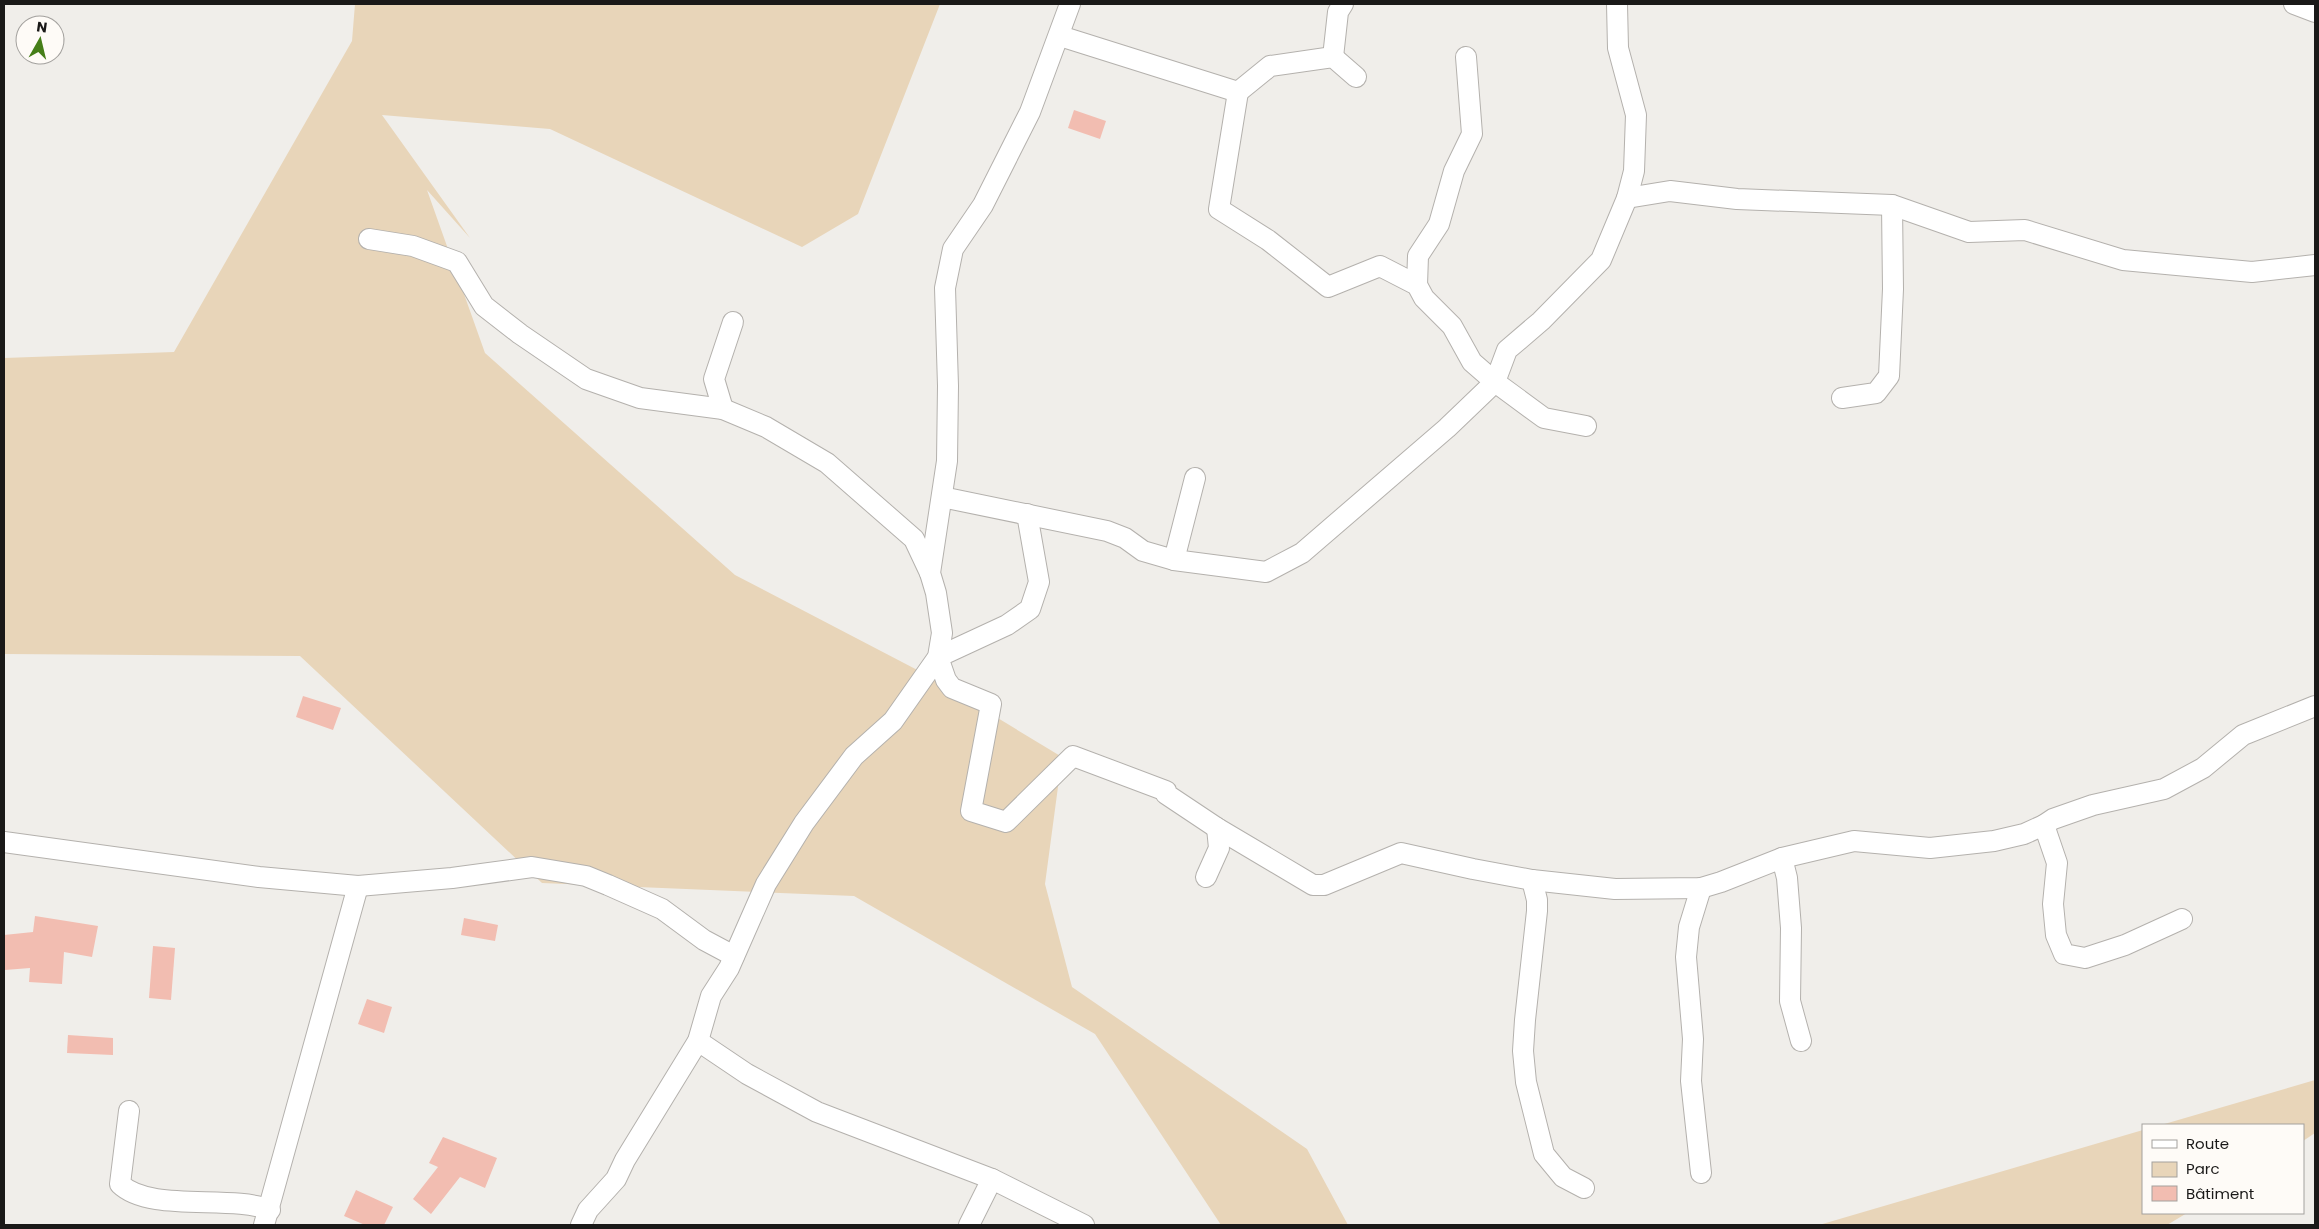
<svg xmlns="http://www.w3.org/2000/svg" width="2319" height="1229" viewBox="0 0 2319 1229" font-family="Poppins,sans-serif">
<rect width="100%" height="100%" fill="#f0eeea"/>
<g fill="#e8d5b9">
<path d="M355,4H940L858,214L802,247L550,129L382,115L470,238L427,190L485,353L735,575L925,674L1062,757L1045,884L1072,987L1307,1149L1348,1225H1221L1095,1034L854,896L542,883L300,656L4,654V358L174,352L352,41Z"/>
<path d="M2315,1080V1133L2303,1141V1125H2161Z"/>
<path d="M2143,1130V1213H2187L2167,1225H1819Z"/>
</g>
<g fill="#f2bdb1">
<path d="M1074,110L1106,121L1100,139L1068,128Z"/>
<path d="M303,696L341,708L333,730L296,717Z"/>
<path d="M35,916L98,926L92,957L64,952L62,984L29,982L30,968L5,970L4,935L33,932Z"/>
<path d="M464,918L498,925L495,941L461,935Z"/>
<path d="M153,946L175,948L171,1000L149,998Z"/>
<path d="M367,999L392,1007L384,1033L358,1024Z"/>
<path d="M68,1035L113,1038V1055L67,1053Z"/>
<path d="M443,1137L497,1158L485,1188L460,1177L431,1214L413,1199L438,1167L429,1163Z"/>
<path d="M356,1190L393,1207L384,1225H365L344,1216Z"/>
</g>
<g fill="none" stroke-linecap="round" stroke-linejoin="round">
<defs>
<g id="minor">
<path d="M2294,4L2315,12"/>
<path d="M1060,36L1238,92L1270,66L1333,57L1356,77"/>
<path d="M1333,57L1338,12L1343,4"/>
<path d="M1238,92L1219,209L1268,240L1328,287L1380,266L1417,285L1424,298L1452,326L1472,362L1495,382L1544,418L1586,426"/>
<path d="M1627,198L1670,191L1737,199L1892,205L1969,232L2025,230L2123,260L2252,272L2315,265"/>
<path d="M369,239L413,246L457,262L484,306L520,334L586,379L640,398L723,409L766,427L827,463L914,539L930,573"/>
<path d="M1417,285L1418,256L1439,224L1454,171L1472,134L1466,57"/>
<path d="M1842,398L1876,393L1889,376L1893,289L1892,205"/>
<path d="M723,409L714,379L733,322"/>
<path d="M942,497L1107,531L1125,538L1143,551L1174,560L1266,572L1302,553L1447,428L1495,382L1507,350L1541,321L1601,260L1627,198L1634,171L1636,115L1618,48L1617,4"/>
<path d="M1027,514L1039,582L1030,609L1007,625L938,657L946,680L952,688L991,704L971,811L1006,822L1073,756L1166,791V794L1217,828L1313,885H1324L1401,853L1473,869L1532,880L1615,889L1701,888L1721,882L1782,858L1854,841L1930,848L1994,841L2024,834L2044,825"/>
<path d="M1174,560L1195,478"/>
<path d="M4,842L259,877L358,886L452,878L532,867L586,876L608,885L662,909L704,940L734,956"/>
<path d="M1782,858L1787,878L1791,928L1790,1001L1801,1041"/>
<path d="M1206,877L1219,848L1217,828"/>
<path d="M1532,880L1537,900V911L1525,1020L1523,1051L1526,1082L1544,1154L1563,1177L1584,1188"/>
<path d="M1701,888L1689,927L1686,957L1693,1039L1691,1081L1701,1173"/>
<path d="M2182,919L2125,945L2085,958L2064,954L2056,935L2053,904L2057,863L2044,825L2053,819L2093,805L2164,789L2203,768L2243,735L2315,706"/>
<path d="M698,1041L747,1074L817,1112L992,1179L1084,1225"/>
<path d="M129,1111L120,1184C150,1213 231,1194 270,1210"/>
<path d="M264,1225L358,886"/>
<path d="M581,1225L588,1210L616,1179L625,1160L698,1041L711,996L729,968L766,884L804,823L854,756L893,721L938,657L942,633L936,593L930,573L947,461L948,386L945,288L953,249L983,205L1030,112L1070,4"/>
<path d="M969,1225L992,1179"/>
</g>
</defs>
<use href="#minor" stroke="#b4b1ad" stroke-width="22"/>
<use href="#minor" stroke="#fff" stroke-width="20"/>
</g>
<rect width="2319" height="1229" fill="none" stroke="#1a1918" stroke-width="10"/>
<rect x="2142" y="1124" width="162" height="90" fill="#fefbf7" stroke="#a3a19e"/>
<rect x="2152" y="1140" width="25" height="8" fill="#ffffff" stroke="#a3a19e"/>
<text x="2186" y="1149" font-size="15" fill="#1a1918">Route</text>
<rect x="2152" y="1162" width="25" height="15" fill="#e8d5b9" stroke="#a3a19e"/>
<text x="2186" y="1174" font-size="15" fill="#1a1918">Parc</text>
<rect x="2152" y="1186" width="25" height="15" fill="#f2bdb1" stroke="#a3a19e"/>
<text x="2186" y="1199" font-size="15" fill="#1a1918">Bâtiment</text>
<g transform="translate(40 40) rotate(8)"><circle r="24" fill="#fefbf7" stroke="#a3a19e"/>
<path d="M0-4L9 19L0 12L-9 19Z" fill="#457e18"/>
<text y="-8" font-size="14" font-weight="bold" text-anchor="middle" fill="#1a1918">N</text>
</g>
</svg>
